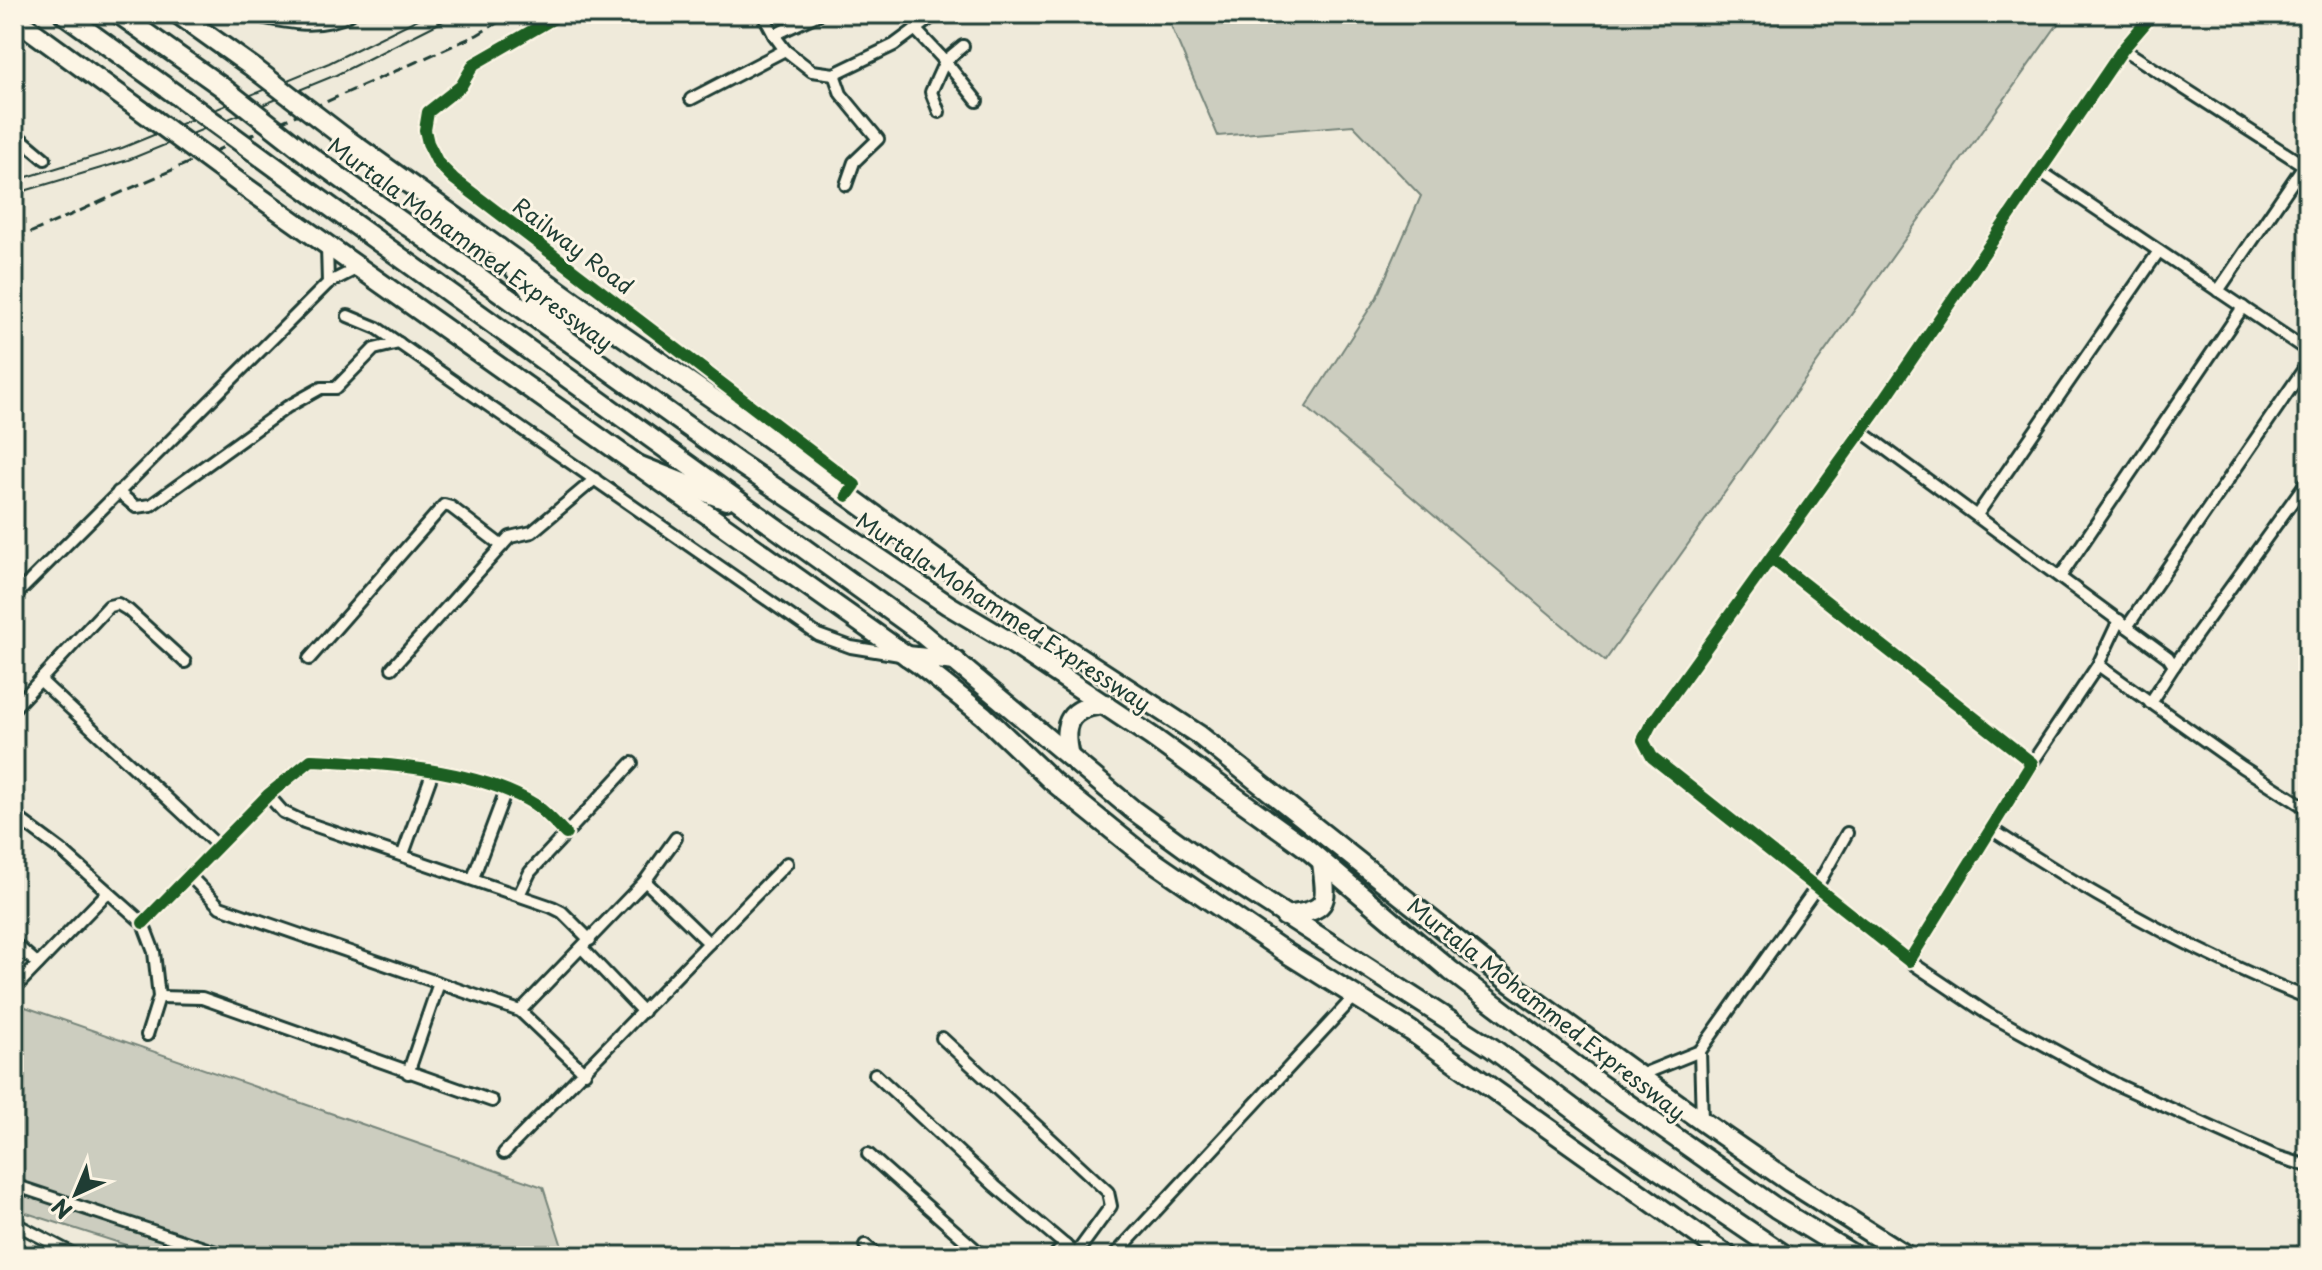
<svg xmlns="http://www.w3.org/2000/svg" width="2322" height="1270" viewBox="0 0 2322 1270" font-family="'Playpen Sans',sans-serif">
<rect width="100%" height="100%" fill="#efeada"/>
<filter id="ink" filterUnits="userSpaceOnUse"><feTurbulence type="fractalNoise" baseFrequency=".0125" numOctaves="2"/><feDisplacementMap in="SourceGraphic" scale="16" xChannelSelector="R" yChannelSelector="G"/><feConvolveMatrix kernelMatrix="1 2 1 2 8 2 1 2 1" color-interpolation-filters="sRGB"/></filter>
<g filter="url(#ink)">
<g fill="#cccdbf" stroke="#76857a" stroke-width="2">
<path d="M1166,14H2065L1605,661L1306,407L1377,297L1421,196L1353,125L1218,136Z"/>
<path d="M14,1003L543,1187L565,1256H160L14,1209Z"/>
</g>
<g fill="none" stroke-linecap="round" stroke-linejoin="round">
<defs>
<g id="minor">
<path d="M248,14C282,22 319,31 351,14"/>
<path d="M561,14L474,64L461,86L428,112L425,130L428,143L438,163L454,179L855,485L847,496"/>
<path d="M763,14L774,35L819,14"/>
<path d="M915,29L945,61L963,46"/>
<path d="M774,35L785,50L812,71L834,74L894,45L936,14"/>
<path d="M2123,49L2308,168"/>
<path d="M834,74L841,94L878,139L854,162L846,185"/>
<path d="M691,99L785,50"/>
<path d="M939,112L931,92L945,61L977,101"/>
<path d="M14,133L45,159"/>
<path d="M2040,171L2308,351"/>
<path d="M327,246L328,283"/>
<path d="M2218,291L2304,165"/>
<path d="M348,316L377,328L818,635L851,647L900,655"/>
<path d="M1861,431L2168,657L2174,666L2150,703"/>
<path d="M118,492L136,507L151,505L287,407L321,388H336L374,349L399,343"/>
<path d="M1977,515L2159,251"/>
<path d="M1771,558L2032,763L1909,961L1652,757L1643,740L1650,726L1884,400L2123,49L2153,14"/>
<path d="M2060,577L2243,307"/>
<path d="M14,597L328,283L358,268"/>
<path d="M2127,627L2308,363"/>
<path d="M309,659L444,505L451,507L502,546"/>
<path d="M2098,665L2242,767L2308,809"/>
<path d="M2174,666L2308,480"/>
<path d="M392,668L510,537L532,532L595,479"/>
<path d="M40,680L217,845"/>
<path d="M14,708L109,606L118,604L128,610L185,662"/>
<path d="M2032,763L2098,665L2119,620"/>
<path d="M268,795L283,812L304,822L552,907L562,912L590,940"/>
<path d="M14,815L61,850L143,923L154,952L159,997L147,1035"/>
<path d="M1991,829C2091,895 2196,954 2308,998"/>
<path d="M403,854L433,771"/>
<path d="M189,875L220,907L520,1011L585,1073"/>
<path d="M473,878L506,790"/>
<path d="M645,881L676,838"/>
<path d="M519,895L530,872L632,763"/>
<path d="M143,923L268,795L311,760C379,763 476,768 534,804C546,812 556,824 566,834"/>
<path d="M14,943L38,964"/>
<path d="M582,948L643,1012"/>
<path d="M1909,961L1988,1014L2118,1085L2275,1156L2308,1166"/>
<path d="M14,989L108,892"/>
<path d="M159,997L202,998L492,1101"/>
<path d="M520,1011L645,881L709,943"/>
<path d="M942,1038L1108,1192L1111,1206L1076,1254"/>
<path d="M1700,1051L1702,1121"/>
<path d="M408,1073L439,983"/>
<path d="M875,1074L995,1186L1078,1256"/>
<path d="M1638,1076L1700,1051L1816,888L1847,833"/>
<path d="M504,1153L787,863"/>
<path d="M868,1154L983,1256"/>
<path d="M14,1185L228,1256"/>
<path d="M14,1223L77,1256"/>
<path d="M865,1245L878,1256"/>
<path d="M1054,1256L1065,1245"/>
<path d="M1114,1256L1355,996"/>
</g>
<g id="trunk">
<path d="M178,14L255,69"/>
<path d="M14,18L153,119"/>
<path d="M345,138L591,314L738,416L992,600L1199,735L1512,984L1703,1122L1790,1182L1907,1256"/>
<path d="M241,184L920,665L983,715L1052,781L1141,853L1285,952L1411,1031L1728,1256"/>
</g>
<g id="motorway">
<path d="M64,14L182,99"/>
<path d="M119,14L222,87"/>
<path d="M310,156L740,464L948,605L1010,642L1151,736L1305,847L1451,971L1598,1083L1776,1208L1855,1256"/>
<path d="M278,169L920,632L1133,810L1210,866L1492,1048L1615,1140L1786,1256"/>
<path d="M499,248L558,328"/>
<path d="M635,464L726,500"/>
<path d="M907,656L956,661"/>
<path d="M1069,756C1061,722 1070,707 1105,704"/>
<path d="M1285,916C1330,910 1327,904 1322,862"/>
</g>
</defs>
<use href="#minor" stroke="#1f3d34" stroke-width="16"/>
<use href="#trunk" stroke="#1f3d34" stroke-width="24"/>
<use href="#motorway" stroke="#1f3d34" stroke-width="24"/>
<use href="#minor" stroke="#fcf5e5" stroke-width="10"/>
<use href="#trunk" stroke="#fcf5e5" stroke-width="18"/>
<use href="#motorway" stroke="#fcf5e5" stroke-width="18"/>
<g stroke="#1f3d34" stroke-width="2">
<path d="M14,181L122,148L329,63L428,14"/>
<path d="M14,194L128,160L336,75L457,14"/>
</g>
<path stroke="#1f3d34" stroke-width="3" stroke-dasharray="12 6" stroke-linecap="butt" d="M14,240L477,35L512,14"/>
<defs>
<g id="trunk-bridge">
<path d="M255,69L345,138"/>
<path d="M153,119L241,184"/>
</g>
<g id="motorway-bridge">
<path d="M222,87L310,156"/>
<path d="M182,99L278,169"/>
</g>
</defs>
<use href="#trunk-bridge" stroke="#1f3d34" stroke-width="24" stroke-linecap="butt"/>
<use href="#motorway-bridge" stroke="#1f3d34" stroke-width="24" stroke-linecap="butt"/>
<use href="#trunk-bridge" stroke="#fcf5e5" stroke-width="18"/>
<use href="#motorway-bridge" stroke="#fcf5e5" stroke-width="18"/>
<defs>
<g id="cycleway">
<path d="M561,14L474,64L461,86L428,112L425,130L428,143L438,163L454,179L855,485L847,496"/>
<path d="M1771,558L2032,763L1909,961L1652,757L1643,740L1650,726L1884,400L2123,49L2153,14"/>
<path d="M143,923L268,795L311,760C379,763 476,768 534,804C546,812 556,824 566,834"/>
</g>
</defs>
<use href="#cycleway" stroke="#fcf5e5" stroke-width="17"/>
<use href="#cycleway" stroke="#1b5e20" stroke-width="12"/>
</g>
</g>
<g text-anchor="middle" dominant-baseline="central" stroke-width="6" stroke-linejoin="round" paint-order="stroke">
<g font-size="22" fill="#1f3d34" stroke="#fcf5e5">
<text transform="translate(471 243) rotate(36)">Murtala Mohammed Expressway</text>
<text transform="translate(574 245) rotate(37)">Railway Road</text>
<text transform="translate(1004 611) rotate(33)">Murtala Mohammed Expressway</text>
<text transform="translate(1547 1008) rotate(38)">Murtala Mohammed Expressway</text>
</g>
</g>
<rect width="2322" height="1270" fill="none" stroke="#fcf5e5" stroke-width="48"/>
<rect x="24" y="24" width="2274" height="1222" fill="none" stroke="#1f3d34" stroke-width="3" filter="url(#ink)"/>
<g transform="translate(76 1194) rotate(224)" stroke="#fcf5e5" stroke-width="6" paint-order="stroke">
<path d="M0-6L14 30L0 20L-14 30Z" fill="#1f3d34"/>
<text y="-12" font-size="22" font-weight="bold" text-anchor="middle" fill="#1f3d34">N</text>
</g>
</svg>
